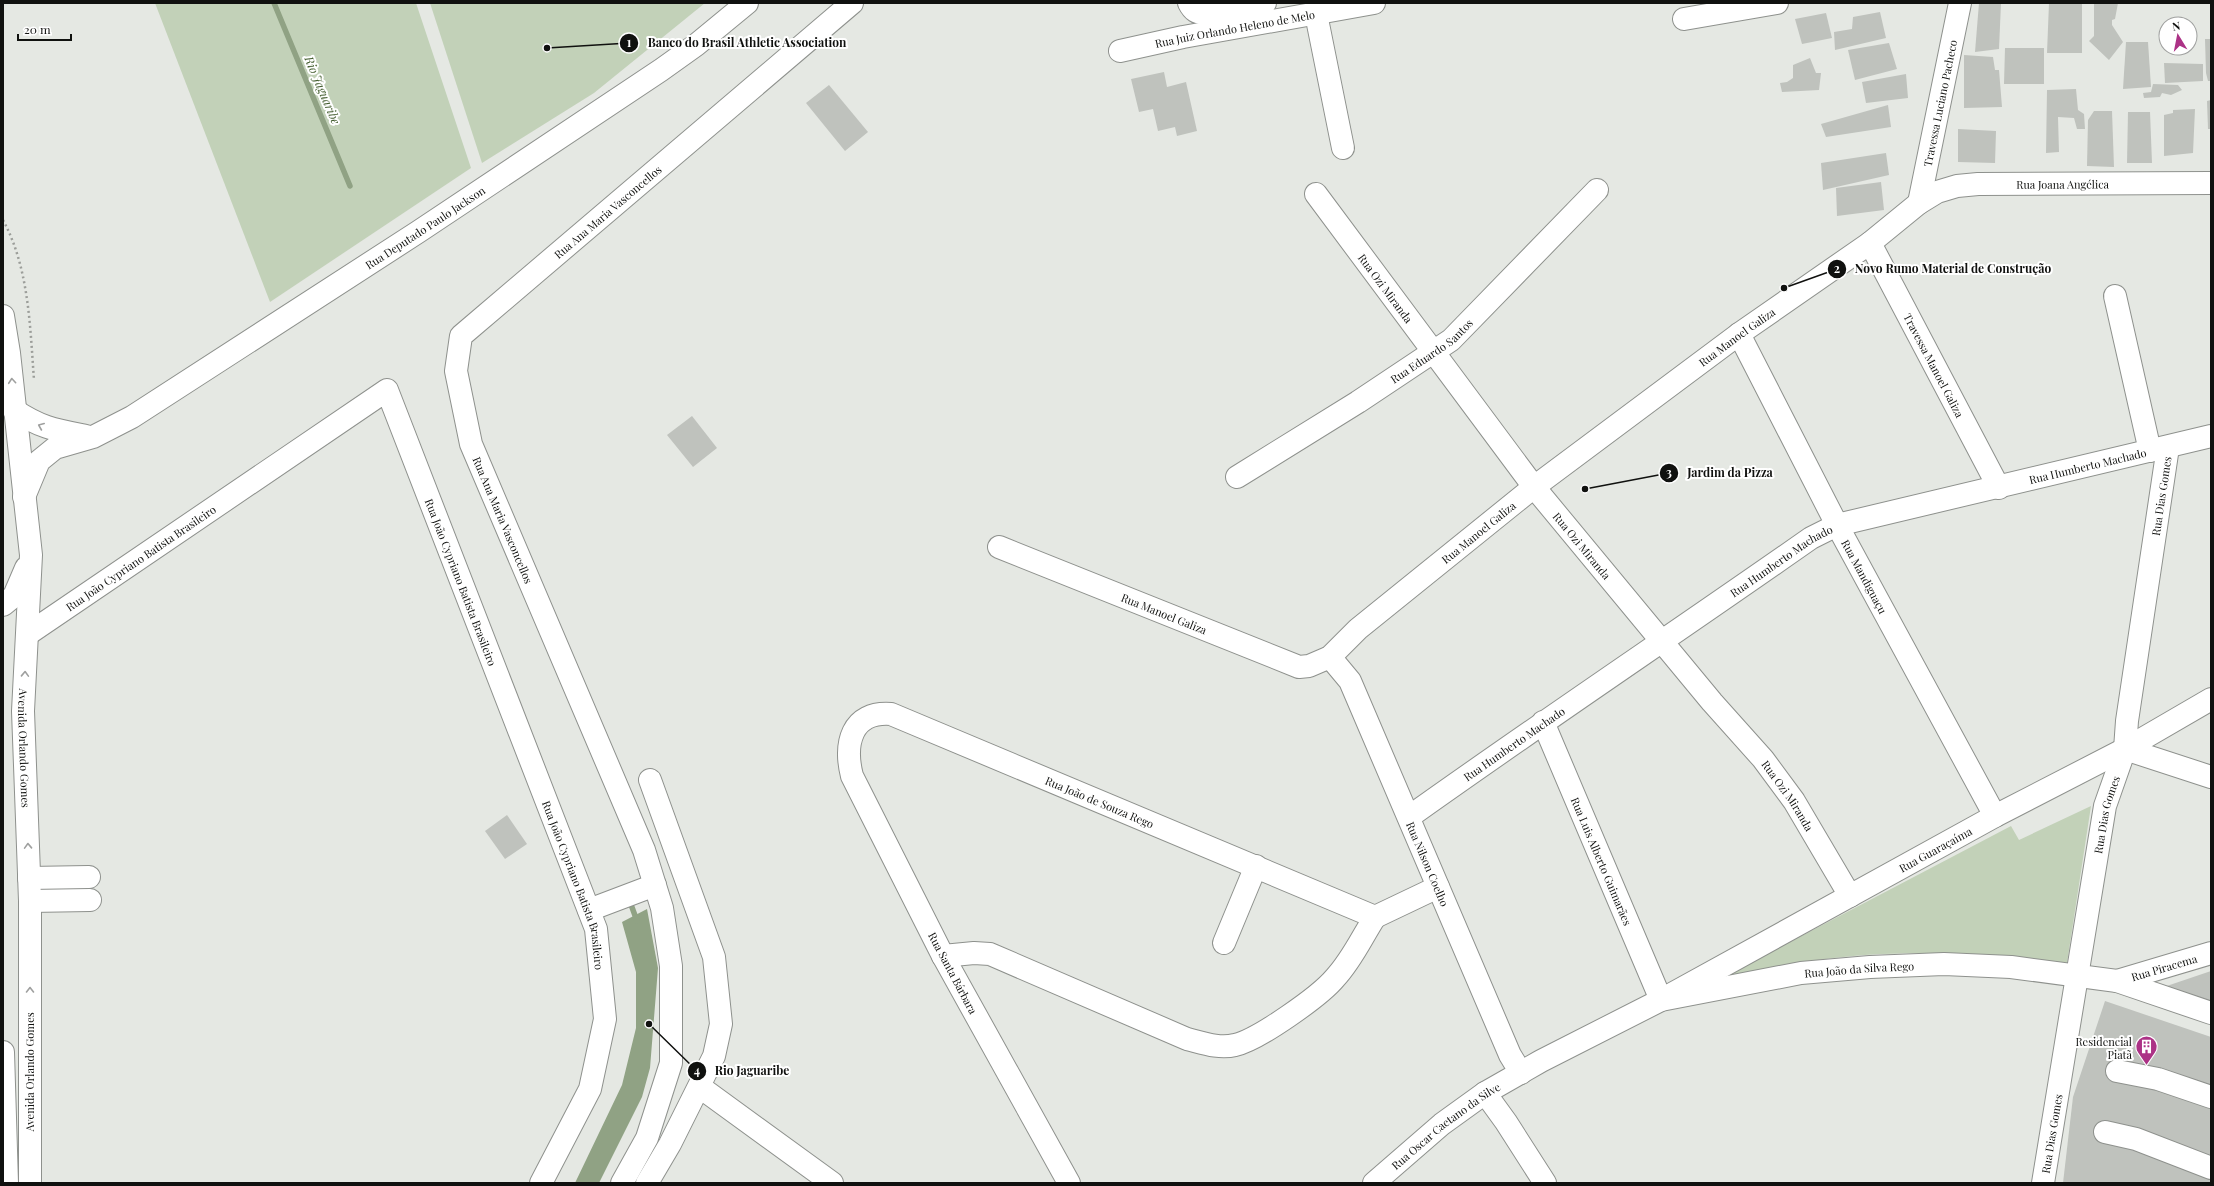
<svg xmlns="http://www.w3.org/2000/svg" width="2214" height="1186" viewBox="0 0 2214 1186" font-family="'Playfair Display',serif">
<rect width="100%" height="100%" fill="#e5e8e3"/>
<g fill="#c2d1b8">
<path d="M155,3H416L471,168L270,302Z"/>
<path d="M430,3H705L594,93L482,163Z"/>
<path d="M2091,806L2067,963C1986,954 1900,948 1819,960C1787,964 1755,971 1723,977L2011,826L2019,840Z"/>
</g>
<path fill="#90a284" d="M647,909L658,968L650,1068L642,1097L599,1183H575L622,1085L636,1028V972L622,922Z"/>
<g fill="none" stroke-linecap="round" stroke-linejoin="round">
<g stroke="#90a284" stroke-width="5.5">
<path d="M274,3L350,186"/>
<path d="M629,899L637,921"/>
</g>
</g>
<g fill="#bfc2bd">
<path d="M1979,3H2001L1999,49L1975,52Z"/>
<path d="M2049,3H2082V53H2047Z"/>
<path d="M2094,3H2118L2115,19L2112,20V25L2123,42L2109,60L2089,41L2094,36Z"/>
<path d="M1880,12L1886,38L1835,50L1834,32L1852,29L1853,17Z"/>
<path d="M1826,13L1832,38L1802,44L1795,19Z"/>
<path d="M2205,39H2211V81H2208L2206,73Z"/>
<path d="M2126,42H2148L2151,87L2123,89Z"/>
<path d="M1889,43L1897,69L1855,80L1848,50Z"/>
<path d="M2005,48H2044V84H2004Z"/>
<path d="M1964,55L1993,57L1995,70H1999L2002,107L1964,108Z"/>
<path d="M1810,58L1816,73H1821L1819,90L1782,92L1780,83L1787,82L1793,78V65Z"/>
<path d="M2164,63L2203,64V81L2165,83Z"/>
<path d="M1164,72L1167,87L1186,82L1197,131L1177,136L1175,127L1158,131L1153,109L1139,112L1131,79Z"/>
<path d="M1906,74L1908,98L1866,103L1862,82Z"/>
<path d="M2153,84L2178,85L2182,90L2171,95L2162,93L2160,97L2144,98L2143,93L2151,92Z"/>
<path d="M829,85L868,132L845,151L806,103Z"/>
<path d="M2076,89L2078,110L2084,114L2085,129H2077L2074,118L2058,117L2059,152L2046,153L2047,90Z"/>
<path d="M2211,100V129H2208L2207,101Z"/>
<path d="M1888,105L1891,127L1826,137L1821,124Z"/>
<path d="M2195,109L2193,153L2164,156V115L2173,113V110Z"/>
<path d="M2094,111H2112L2114,167L2087,166L2088,120Z"/>
<path d="M2128,112H2150L2152,163H2127Z"/>
<path d="M1958,129L1996,131L1995,163L1958,162Z"/>
<path d="M1886,153L1889,175L1823,190L1821,163Z"/>
<path d="M1881,182L1884,210L1837,216L1836,188Z"/>
<path d="M692,416L717,448L693,467L667,435Z"/>
<path d="M507,815L527,844L505,859L485,831Z"/>
<path d="M2211,971V1009L2155,990Z"/>
<path d="M2105,1001L2211,1037V1183H2063L2073,1097Z"/>
</g>
<g fill="none" stroke-linecap="round" stroke-linejoin="round">
<defs>
<g id="minor">
<path d="M1189,3C1193,11 1197,13 1205,14L1265,3"/>
<path d="M1316,14L1343,148"/>
<path d="M1684,19L1777,3"/>
<path id="s1" d="M1120,51L1183,37L1374,3"/>
<path id="s2" d="M1316,194L1534,487L1712,702L1763,759L1794,801L1850,896"/>
<path id="s3" d="M1919,203L1960,3"/>
<path id="s4" d="M1870,243L1999,488"/>
<path d="M2115,296L2150,451"/>
<path id="s5" d="M1739,334L1837,525L1995,816"/>
<path id="s6" d="M1237,477L1358,402L1451,340L1597,190"/>
<path id="s7" d="M999,547L1299,667L1309,666L1330,657L1358,629L1534,487L1739,334L1870,243L1919,203L1937,192L1957,186L1978,184L2211,183"/>
<path id="s8" d="M28,634L387,390L596,929L605,1019L590,1089L541,1183"/>
<path id="s9" d="M1330,657L1350,681L1510,1055L1521,1073"/>
<path id="s10" d="M1543,722L1661,1000L1995,816L2125,749L2211,699"/>
<path d="M2125,749L2211,777"/>
<path id="s11" d="M1409,817C1542,722 1677,632 1811,538L1837,525L2211,436"/>
<path d="M29,878L89,877"/>
<path d="M30,901L90,900"/>
<path d="M589,910L655,885"/>
<path d="M1224,943L1256,866"/>
<path d="M943,956L974,953L990,954L1187,1039C1203,1043 1219,1049 1235,1045C1258,1040 1320,996 1335,978C1352,960 1362,937 1375,917"/>
<path id="s12" d="M2117,981L2211,953"/>
<path d="M2117,1071L2158,1079L2211,1097"/>
<path d="M700,1087L832,1183"/>
<path d="M1485,1093L1506,1122L1545,1183"/>
<path d="M2105,1132L2136,1139L2211,1168"/>
<path id="s13" d="M622,1183L647,1138L671,1063V966L662,908L644,850L471,444L456,371L461,336L852,3"/>
<path d="M647,1183L670,1144L714,1056L721,1024L714,957L650,780"/>
<path id="s14" d="M1069,1183L943,956L852,776C844,744 851,711 891,714L1375,917L1438,887"/>
<path id="s15" d="M1374,1183L1442,1124L1485,1093L1541,1061L1661,1000L1801,973L1870,967L1944,964L2011,967L2117,981L2211,1013"/>
<path id="s16" d="M2043,1183L2105,806L2125,749L2127,721L2168,447"/>
</g>
<g id="major">
<path id="s17" d="M3,316L9,353L31,555L23,711L30,901V1183"/>
<path d="M14,410C41,428 55,430 86,436"/>
<path id="s18" d="M24,497L39,461L55,448L93,437L132,417L418,232L661,70L696,45L747,3"/>
<path d="M3,605L14,596L26,568"/>
<path d="M3,1052L7,1183"/>
</g>
</defs>
<use href="#minor" stroke="#8e918d" stroke-width="24"/>
<use href="#major" stroke="#8e918d" stroke-width="24"/>
<path stroke="#9c9e9a" stroke-width="2.5" stroke-dasharray="2 3" stroke-linecap="butt" d="M3,220C29,268 30,326 34,380"/>
<use href="#minor" stroke="#fff" stroke-width="22"/>
<use href="#major" stroke="#fff" stroke-width="22"/>
</g>
<defs><path id="oneway-chevron" d="M-2-3.5L2.5 0L-2 3.5" fill="none" stroke-width="1.6" stroke-linecap="round" stroke-linejoin="round"/></defs>
<g stroke="#9fa09f">
<use href="#oneway-chevron" transform="translate(12 381) rotate(-95)"/>
<use href="#oneway-chevron" transform="translate(41 426) rotate(-157)"/>
<use href="#oneway-chevron" transform="translate(25 674) rotate(-88)"/>
<use href="#oneway-chevron" transform="translate(28 846) rotate(-92)"/>
<use href="#oneway-chevron" transform="translate(30 990) rotate(-90)"/>
</g>
<defs>
<symbol id="building-pin" viewBox="-11 -11 22 30"><path d="M0 17L-7.5 6A9.5 9.5 0 1 1 7.5 6Z" fill="#ac3286" stroke="#fff"/><path d="M-4-6H4V6H1V3H-1V6H-4ZM-2.5-4.3h1.7v1.8h-1.7ZM.8-4.3h1.7v1.8H.8ZM-2.5-1h1.7V.8h-1.7ZM.8-1h1.7V.8H.8Z" fill="#fff"/></symbol>
</defs>
<g fill-rule="evenodd">
<use href="#building-pin" x="2134" y="1034" width="25" height="34"/>
</g>
<g text-anchor="middle" dominant-baseline="central" stroke-width="4" stroke-linejoin="round" paint-order="stroke">
<g font-size="11" fill="#10110f" stroke="#fff">
<text stroke="none"><textPath href="#s1" startOffset="117">Rua Juiz Orlando Heleno de Melo</textPath></text>
<text stroke="none"><textPath href="#s3" startOffset="102">Travessa Luciano Pacheco</textPath></text>
<text stroke="none"><textPath href="#s7" startOffset="1248">Rua Joana Angélica</textPath></text>
<text stroke="none"><textPath href="#s13" startOffset="1090">Rua Ana Maria Vasconcellos</textPath></text>
<text stroke="none"><textPath href="#s18" startOffset="492">Rua Deputado Paulo Jackson</textPath></text>
<text stroke="none"><textPath href="#s2" startOffset="117">Rua Ozi Miranda</textPath></text>
<text stroke="none"><textPath href="#s7" startOffset="874">Rua Manoel Galiza</textPath></text>
<text stroke="none"><textPath href="#s6" startOffset="232">Rua Eduardo Santos</textPath></text>
<text stroke="none"><textPath href="#s4" startOffset="138">Travessa Manoel Galiza</textPath></text>
<text stroke="none"><textPath href="#s11" startOffset="776">Rua Humberto Machado</textPath></text>
<text stroke="none"><textPath href="#s16" startOffset="698">Rua Dias Gomes</textPath></text>
<text transform="translate(503 520) rotate(67)">Rua Ana Maria Vasconcellos</text>
<text stroke="none"><textPath href="#s7" startOffset="550">Rua Manoel Galiza</textPath></text>
<text stroke="none"><textPath href="#s2" startOffset="441">Rua Ozi Miranda</textPath></text>
<text stroke="none"><textPath href="#s8" startOffset="136">Rua João Cypriano Batista Brasileiro</textPath></text>
<text stroke="none"><textPath href="#s11" startOffset="452">Rua Humberto Machado</textPath></text>
<text stroke="none"><textPath href="#s5" startOffset="273">Rua Mandiguaçu</textPath></text>
<text stroke="none"><textPath href="#s8" startOffset="640">Rua João Cypriano Batista Brasileiro</textPath></text>
<text stroke="none"><textPath href="#s7" startOffset="178">Rua Manoel Galiza</textPath></text>
<text stroke="none"><textPath href="#s11" startOffset="128">Rua Humberto Machado</textPath></text>
<text stroke="none"><textPath href="#s17" startOffset="434">Avenida Orlando Gomes</textPath></text>
<text stroke="none"><textPath href="#s2" startOffset="765">Rua Ozi Miranda</textPath></text>
<text stroke="none"><textPath href="#s14" startOffset="777">Rua João de Souza Rego</textPath></text>
<text stroke="none"><textPath href="#s16" startOffset="374">Rua Dias Gomes</textPath></text>
<text stroke="none"><textPath href="#s10" startOffset="615">Rua Guaraçaíma</textPath></text>
<text stroke="none"><textPath href="#s10" startOffset="151">Rua Luis Alberto Guimarães</textPath></text>
<text stroke="none"><textPath href="#s9" startOffset="230">Rua Nilson Coelho</textPath></text>
<text stroke="none"><textPath href="#s8" startOffset="964">Rua João Cypriano Batista Brasileiro</textPath></text>
<text stroke="none"><textPath href="#s12" startOffset="49">Rua Piracema</textPath></text>
<text stroke="none"><textPath href="#s15" startOffset="543">Rua João da Silva Rego</textPath></text>
<text transform="translate(953 973) rotate(62)">Rua Santa Bárbara</text>
<text transform="translate(29 1072) rotate(-90)">Avenida Orlando Gomes</text>
<text stroke="none"><textPath href="#s15" startOffset="92">Rua Oscar Caetano da Silve</textPath></text>
<text stroke="none"><textPath href="#s16" startOffset="50">Rua Dias Gomes</textPath></text>
</g>
<g font-size="11" fill="#10110f" stroke="#fff" text-anchor="end">
<text x="2132" y="1041">Residencial<tspan x="2132" dy="13">Piatã</tspan></text>
</g>
<g font-size="12" font-style="italic" fill="#445e30" stroke="#fff">
<text transform="translate(323 90) rotate(67)">Rio Jaguaribe</text>
</g>
</g>
<path fill="none" stroke="#10110f" stroke-width="1.5" d="M547 48L629 43M1784 288L1837 269M1585 489L1669 473M649 1024L697 1071"/>
<g fill="#10110f" stroke="#fff" stroke-width="1.5">
<circle cx="547" cy="48" r="4"/>
<circle cx="1784" cy="288" r="4"/>
<circle cx="1585" cy="489" r="4"/>
<circle cx="649" cy="1024" r="4"/>
<circle cx="629" cy="43" r="10"/>
<circle cx="1837" cy="269" r="10"/>
<circle cx="1669" cy="473" r="10"/>
<circle cx="697" cy="1071" r="10"/>
</g>
<g font-size="12" text-anchor="middle" font-weight="bold" fill="#fff">
<text x="629" y="47">1</text>
<text x="1837" y="273">2</text>
<text x="1669" y="477">3</text>
<text x="697" y="1075">4</text>
</g>
<g font-size="12" text-anchor="middle" font-weight="bold" fill="#10110f" stroke="#fff" stroke-width="4" stroke-linejoin="round" paint-order="stroke">
<text x="747" y="47">Banco do Brasil Athletic Association</text>
<text x="1953" y="273">Novo Rumo Material de Construção</text>
<text x="1730" y="477">Jardim da Pizza</text>
<text x="752" y="1075">Rio Jaguaribe</text>
</g>
<rect width="2214" height="1186" fill="none" stroke="#10110f" stroke-width="8"/>
<g transform="translate(2178 36) rotate(350)"><circle r="19" fill="#ffffff" stroke="#9fa09f"/>
<path d="M0-3L7 15L0 10L-7 15Z" fill="#ac3286"/>
<text y="-6" font-size="11" font-weight="bold" text-anchor="middle" fill="#10110f">N</text>
</g>
<path d="M18 34v6h53v-6" fill="none" stroke="#10110f" stroke-width="2"/>
<text x="24" y="34" font-size="12" fill="#10110f" stroke="#ffffff" stroke-width="3" paint-order="stroke">20 m</text>
</svg>
